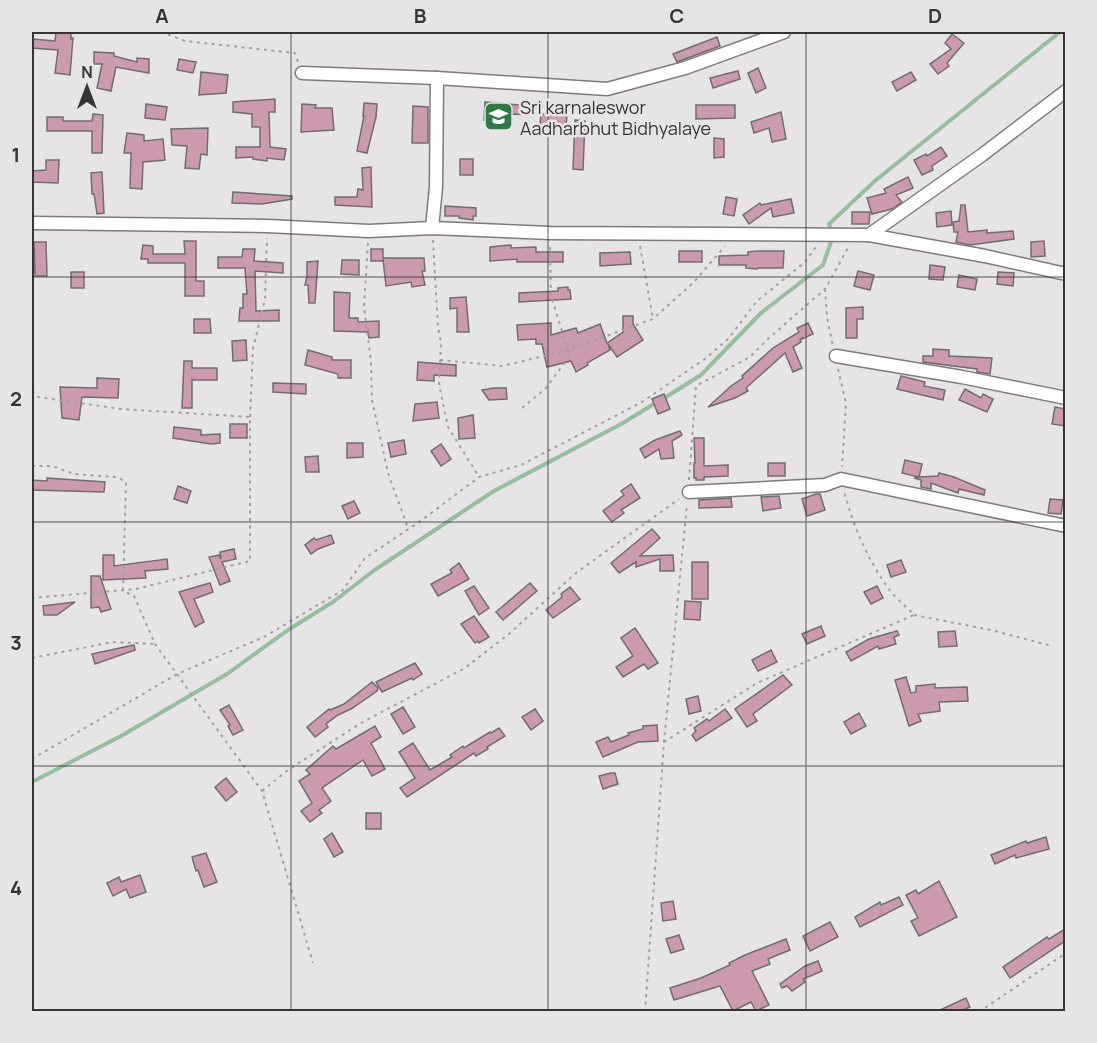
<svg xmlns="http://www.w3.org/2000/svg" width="1097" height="1043" viewBox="0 0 1097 1043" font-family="Manrope,sans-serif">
<rect width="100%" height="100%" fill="#e7e4e5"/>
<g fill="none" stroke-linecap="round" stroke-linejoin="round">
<g stroke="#95bf9e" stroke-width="4">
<path d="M663,399L701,375L761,313L823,265L833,236L829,224L876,180L1060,32"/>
<path d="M32,782L121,736L227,674L288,630L333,602L376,569L494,491L623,423L657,402"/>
</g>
</g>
<g fill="#cc9aae" stroke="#706d6e" stroke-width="1.5">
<path d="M56,32H71V39L73,38L70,75L55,73L58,50L32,48L33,39L55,41Z"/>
<path d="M952,34L964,43L947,63L949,66L938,74L930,64L951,49L945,43Z"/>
<path d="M717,37L720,46L677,62L673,54Z"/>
<path d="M94,52L114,53V56L137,62V58L149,59V73L116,67L111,91L97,88L102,64H94Z"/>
<path d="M179,59L196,62L193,73L177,70Z"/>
<path d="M758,68L766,88L756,93L748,73Z"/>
<path d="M738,71L740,79L713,88L710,78Z"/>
<path d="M201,72L228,75L226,93L199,95Z"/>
<path d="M911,72L916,80L897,91L892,82Z"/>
<path d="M275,99V112H269L270,147L286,149L284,160L267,158V161L253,159V157L236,158V147H260V127H252V114L233,112V102Z"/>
<path d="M485,102L531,106L530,115L513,114L495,116V121L484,120Z"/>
<path d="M364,103L377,104L376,117L367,153L357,151L364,116H363Z"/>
<path d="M146,104L167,107L165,120L145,118Z"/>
<path d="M302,104L316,105L315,108H332L334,130L301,132Z"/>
<path d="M696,105H735V118L696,119Z"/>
<path d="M413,106L428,107V143H412Z"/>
<path d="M781,112L786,139L772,142L769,128L754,133L751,122Z"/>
<path d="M93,114L103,115L102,153H92V131H47V117H63V121H92Z"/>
<path d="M541,114L567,115L566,126L540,125Z"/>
<path d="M575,120L585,121L583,170L573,169Z"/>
<path d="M208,128L207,155L201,154L199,169L185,168L187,146L172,145L171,129Z"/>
<path d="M127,133L144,135V141L163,139L165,160L143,162L142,189L130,188L131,153H124Z"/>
<path d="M714,138L724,139V157L714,158Z"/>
<path d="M941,147L947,156L932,166L933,170L922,175L914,160L926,154L927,156Z"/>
<rect x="460" y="159" width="13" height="16"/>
<path d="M46,160H59L58,183L32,182V171L46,170Z"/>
<path d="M371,167L372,207L335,205V197H357L358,189L363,190L362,168Z"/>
<path d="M102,172L104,213L97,214L94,194H92L91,173Z"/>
<path d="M908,177L913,188L896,195L902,202L892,209L872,214L867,198L886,193L884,189Z"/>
<path d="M233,192L292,196V199L262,204L232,203Z"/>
<path d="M726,197L737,199L734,216L723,214Z"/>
<path d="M791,199L794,213L773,217L771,208L749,224L743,215L760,203L761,205Z"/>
<path d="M961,205H965L968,232L987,230V233L1013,231L1014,239L970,245L956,242L958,232H954L953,222L959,221Z"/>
<path d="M445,206L476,208V216H473V220L459,218V216H445Z"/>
<path d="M951,211L952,225L937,227L936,213Z"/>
<path d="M852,212H870L869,224H852Z"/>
<path d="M184,241H196V281H204V296H185V263H148V259H141L143,245L153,246V254H185Z"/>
<path d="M1044,241L1045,256L1031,257V242Z"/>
<path d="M34,242H46L47,276H35Z"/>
<path d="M511,245V248L536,247V252H563V262H517V259L490,261V247Z"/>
<path d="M243,249H255L254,261L283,263V273L255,271L256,311L279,310V321H239L240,308H243V294H247L245,268H218V257H242Z"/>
<path d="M371,249H383V258H424L425,271H422L425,285L412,287L411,282L386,286L383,259V261H371Z"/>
<rect x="679" y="251" width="23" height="11"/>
<path d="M758,251H784L783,268H758L757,269L746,268V265H719V256L748,255V252Z"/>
<path d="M630,252L631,264L600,266V253Z"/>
<path d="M342,260H359V275L341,274Z"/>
<path d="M318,261L315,303H309L308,285H305L307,276V262Z"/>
<path d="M930,265L945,267L943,280L929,279Z"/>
<path d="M858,271L874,275L870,290L854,286Z"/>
<rect x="71" y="272" width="13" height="16"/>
<path d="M998,272L1014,273L1013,286L997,284Z"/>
<path d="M959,275L977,279L975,290L957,287Z"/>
<path d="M568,287V290H570L571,299L519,302V293L558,291V288Z"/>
<path d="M334,292L350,293L349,318H358V322L379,321V337L369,338L368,332L334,331Z"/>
<path d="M466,297L469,332H457V308L450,309V298Z"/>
<path d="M863,307V319H857V338H846V308Z"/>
<path d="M623,316H633V324L643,340L617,357L608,344L610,350L587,363L588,365L576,372L571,361L547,367L542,344H536V339L518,340L517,325L551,323V335L576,328L578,333L600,324L607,343L623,332Z"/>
<path d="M194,319H210L211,333H194Z"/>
<path d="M808,323L813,334L802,339V338L800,340L801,342L793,347L802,368L793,372L785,353L746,388L748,391L735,398L708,407L731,386L743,378L742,376L773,348L799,332L797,328Z"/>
<path d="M246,340L247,360L233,361L232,341Z"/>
<path d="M933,349L949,350V356L992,358L990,374L977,372V369L923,362V356H933Z"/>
<path d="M308,350L332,357V360H351V378H338V374L305,365Z"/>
<path d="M184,361H192V368H217V380H192V408H182Z"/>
<path d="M418,362L456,365V376L434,375V381L417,380Z"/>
<path d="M901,376L925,382L924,386L945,390L943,400L897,389Z"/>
<path d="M97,378L119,379L118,398L82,397L79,420L62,418L60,387L97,388Z"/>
<path d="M273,383L306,384V394L273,392Z"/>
<path d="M494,388H506L507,399L489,400L482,390Z"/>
<path d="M965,389L981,398L983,394L993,399L987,412L959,400Z"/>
<path d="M664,394L670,409L658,414L652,399Z"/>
<path d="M437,402L439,418L413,421L415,404Z"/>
<path d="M1055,407L1065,409V426L1052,424Z"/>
<path d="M473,415L475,438L459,439L458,418Z"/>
<rect x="230" y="424" width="17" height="14"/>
<path d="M174,427L201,430V435L220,434V443L211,444L173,438Z"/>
<path d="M680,431L682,435L672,441L674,458L661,459L659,449L645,458L640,449L655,440Z"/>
<path d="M694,438H704V466L728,465V476L704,477V480H696V478H694V463H695Z"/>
<path d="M404,440L406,454L391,457L388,443Z"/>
<path d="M347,443H363V457L347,458Z"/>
<path d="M441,444L451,459L441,466L431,451Z"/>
<path d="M318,456L319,472H306L305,457Z"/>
<path d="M905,460L922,464L919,477L938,476L939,473L954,477L985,490L984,495L959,489L958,493L931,483V489L921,487V480L914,478L919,477L902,473Z"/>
<rect x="768" y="463" width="17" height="13"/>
<path d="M47,478L105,482L104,492L32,490V480L47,481Z"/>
<path d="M631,484L640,498L621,510L624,513L612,522L603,511L624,495L621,491Z"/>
<path d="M178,486L191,491L187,503L174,499Z"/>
<path d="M816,494H820L825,510L807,516L802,499Z"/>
<path d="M779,496L781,508L763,511L761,497Z"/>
<path d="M731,498L732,507L699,508V500Z"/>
<path d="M1050,499L1063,500L1061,514L1048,513Z"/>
<path d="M354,501L360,513L348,519L342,506Z"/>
<path d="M652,529L660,538L640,556L673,555L674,571H660V559L636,567V562L619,573L611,563Z"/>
<path d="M331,535L334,543L318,549L311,554L305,545L314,538L316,540Z"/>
<path d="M234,549L236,559L222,562L230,581L220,585L209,557L219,555L221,559L220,552Z"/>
<path d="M103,555H114V566L167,559L168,569L145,571L146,578L103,580Z"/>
<path d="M901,560L906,572L891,577L887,565Z"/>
<rect x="692" y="562" width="16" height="37"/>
<path d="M459,563L469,579L438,596L431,584L452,573L450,570Z"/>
<path d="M91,576H100L111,609L101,612L99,607L91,608Z"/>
<path d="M210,583L213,592L194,599L204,622L195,627L179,592Z"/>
<path d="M530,583L537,591L503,620L496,612Z"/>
<path d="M474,586L489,608L479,615L465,591Z"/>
<path d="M877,586L883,598L871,604L864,592Z"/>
<path d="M570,587L580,599L553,618L546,610L562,597L561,594Z"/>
<path d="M685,601L701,602L700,620L684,619Z"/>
<path d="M75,602L57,615H44L43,606Z"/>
<path d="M474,616L489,637L479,643L478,641L475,643L461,624Z"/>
<path d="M821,626L825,636L807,644L802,634Z"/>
<path d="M635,628L658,663L648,669L644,664L623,677L616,667L633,656L621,638Z"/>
<path d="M897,631L899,635L894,637L896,644L879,649L878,646L851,661L846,652L869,639Z"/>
<path d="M955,631L957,646L939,647L938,632Z"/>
<path d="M134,645L135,650L95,664L92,654Z"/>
<path d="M771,650L777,662L758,671L752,660Z"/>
<path d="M415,663L422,674L413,680L412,678L382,692L376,682Z"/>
<path d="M783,675L792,685L753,714L757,721L747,727L735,709Z"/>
<path d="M906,677L911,693L916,692V686L935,684V688L967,687L968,701L939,702L940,711L918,714L921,721L909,726L895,680Z"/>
<path d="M372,682L378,688L377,691L351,709L338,715L326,724L328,727L315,737L307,727L329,709L330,710L344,704Z"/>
<path d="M698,696L701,711L689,714L686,699Z"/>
<path d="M229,705L243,730L233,735L228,726L230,725L220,710Z"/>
<path d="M403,707L415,727L403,734L391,714Z"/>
<path d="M535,709L543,721L531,730L522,717Z"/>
<path d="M725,709L732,718L696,741L692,735L696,731L694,728L707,719L709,721Z"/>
<path d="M859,713L866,726L851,734L844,722Z"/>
<path d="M657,725L658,741L638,742L603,757L596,742L608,737L611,742L629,735L628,733L643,729V726Z"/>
<path d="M375,726L381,737L371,743L385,769L372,776L363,760L322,788L331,801L319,810L322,813L310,822L301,811L312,803L299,781L310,774L306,770L333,746L336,749Z"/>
<path d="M499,728L505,736L487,747L488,749L476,756L474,753L407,797L400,788L415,778L399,752L413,743L430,770L452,757L450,755L463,746L464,748L490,732L491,733Z"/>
<path d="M611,773H615L618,784L603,789L599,776Z"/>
<path d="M226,778L237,792L226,801L215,787Z"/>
<rect x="366" y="813" width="15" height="16"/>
<path d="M332,833L343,852L334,857L324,839Z"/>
<path d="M1046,837L1049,849L1016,858L1015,855L995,864L991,855L1026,841L1027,843Z"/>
<path d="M206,853L217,882L204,887L198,870L196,871L192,857Z"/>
<path d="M140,875L146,892L130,898L126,889L113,896L107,883L119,877L121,882Z"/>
<path d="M939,881L957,917L919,936L911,921L918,918L906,895L916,890L918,894Z"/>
<path d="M899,897L903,905L860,927L855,917L880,902L881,905Z"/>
<path d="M673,901L676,919L663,921L661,903Z"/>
<path d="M830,922L838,937L810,951L803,936Z"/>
<path d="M1065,929V941L1010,978L1003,967L1047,937L1049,939Z"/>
<path d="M679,935L684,949L671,953L666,939Z"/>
<path d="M786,939L790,950L768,959L770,964L752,971L769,1005L756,1011L751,1002L733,1011L720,986L674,1000L670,988L701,978L730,965L729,963L745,955Z"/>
<path d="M818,961L822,971L803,979L805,982L792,991L787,986L782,988L780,984L805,966Z"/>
<path d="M966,998L970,1007L961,1011H938Z"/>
</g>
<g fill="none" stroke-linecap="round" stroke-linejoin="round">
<defs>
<g id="minor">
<path d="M302,73L437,78L607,89L685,68L784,32"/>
<path d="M32,223L267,226L369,231L432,228L550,233L869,235L985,256L1066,274"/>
<path d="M432,228L436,187L437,78"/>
<path d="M869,235L982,155L1066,91"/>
<path d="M836,356L962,377L1066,398"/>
<path d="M689,492L825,485L841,479L1066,526"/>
</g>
</defs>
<use href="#minor" stroke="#7e7b7c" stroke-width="15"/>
<g stroke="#a19fa0" stroke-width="2" stroke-dasharray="3 4.5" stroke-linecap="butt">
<path d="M161,32L185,41L295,53L298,62"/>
<path d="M433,240L438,327L441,343L439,384L448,427L479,477"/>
<path d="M368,243L364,306L371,362L372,400L388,473L408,528"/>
<path d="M640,246L653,319"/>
<path d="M825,289L827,317L833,346"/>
<path d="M440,360L503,366L568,350L653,319L693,283L725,246"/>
<path d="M838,369L846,403L842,467"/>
<path d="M32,391L38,397L121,409L250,417V561L136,589L32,598"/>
<path d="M522,408L545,389L570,356L551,296L550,245"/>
<path d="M250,417L253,349L265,299L267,238"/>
<path d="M32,466H52L74,474L117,477L126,482L123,591L134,596L155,644L262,791L313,963"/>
<path d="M689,480L696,386L750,357L769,338L825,289L849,246"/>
<path d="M914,615L991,630L1052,646"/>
<path d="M32,658L112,642L155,644"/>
<path d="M664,742L757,683L914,615C906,606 895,598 888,588C868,560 852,524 844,490"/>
<path d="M32,759L177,674L264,637L343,590L365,558L422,520L479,477L521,465L642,402L706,358L728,339L757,301L804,263L816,247"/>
<path d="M262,791L288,770L361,723L465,668L510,633L576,573L679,499"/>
<path d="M645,1012L664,742L687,504"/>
<path d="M979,1012L1066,953"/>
</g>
<use href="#minor" stroke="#fff" stroke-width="12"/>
</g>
<path fill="none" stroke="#353434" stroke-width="1.5" stroke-opacity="0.55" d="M291,32V1012M548,32V1012M806,32V1012M32,277H1066M32,522H1066M32,766H1066"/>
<defs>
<symbol id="school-square" viewBox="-11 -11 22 22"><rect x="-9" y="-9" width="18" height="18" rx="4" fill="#317a47" stroke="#e7e4e5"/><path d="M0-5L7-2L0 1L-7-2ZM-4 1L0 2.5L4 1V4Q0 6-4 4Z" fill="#fff"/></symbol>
</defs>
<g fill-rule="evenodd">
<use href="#school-square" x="482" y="100" width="33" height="33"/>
</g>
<g text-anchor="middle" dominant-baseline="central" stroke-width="5" stroke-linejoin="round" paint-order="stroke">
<g font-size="18" fill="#353434" stroke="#e7e4e5" text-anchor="start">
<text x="520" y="107">Sri karnaleswor<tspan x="520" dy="21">Aadharbhut Bidhyalaye</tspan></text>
</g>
</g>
<rect width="1097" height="1043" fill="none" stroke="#e7e4e5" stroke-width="66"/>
<g transform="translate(87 87)" stroke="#e7e4e5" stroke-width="4.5" paint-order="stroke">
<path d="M0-4.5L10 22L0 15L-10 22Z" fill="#353434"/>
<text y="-9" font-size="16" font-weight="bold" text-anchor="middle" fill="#353434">N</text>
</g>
<rect x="33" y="33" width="1031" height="977" fill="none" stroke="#353434" stroke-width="2"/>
<g font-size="20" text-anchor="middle" font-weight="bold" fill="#353434">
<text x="162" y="23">A</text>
<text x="420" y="23">B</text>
<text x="677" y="23">C</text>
<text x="935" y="23">D</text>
<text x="16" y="162">1</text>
<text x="16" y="406">2</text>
<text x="16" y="650">3</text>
<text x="16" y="895">4</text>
</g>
</svg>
